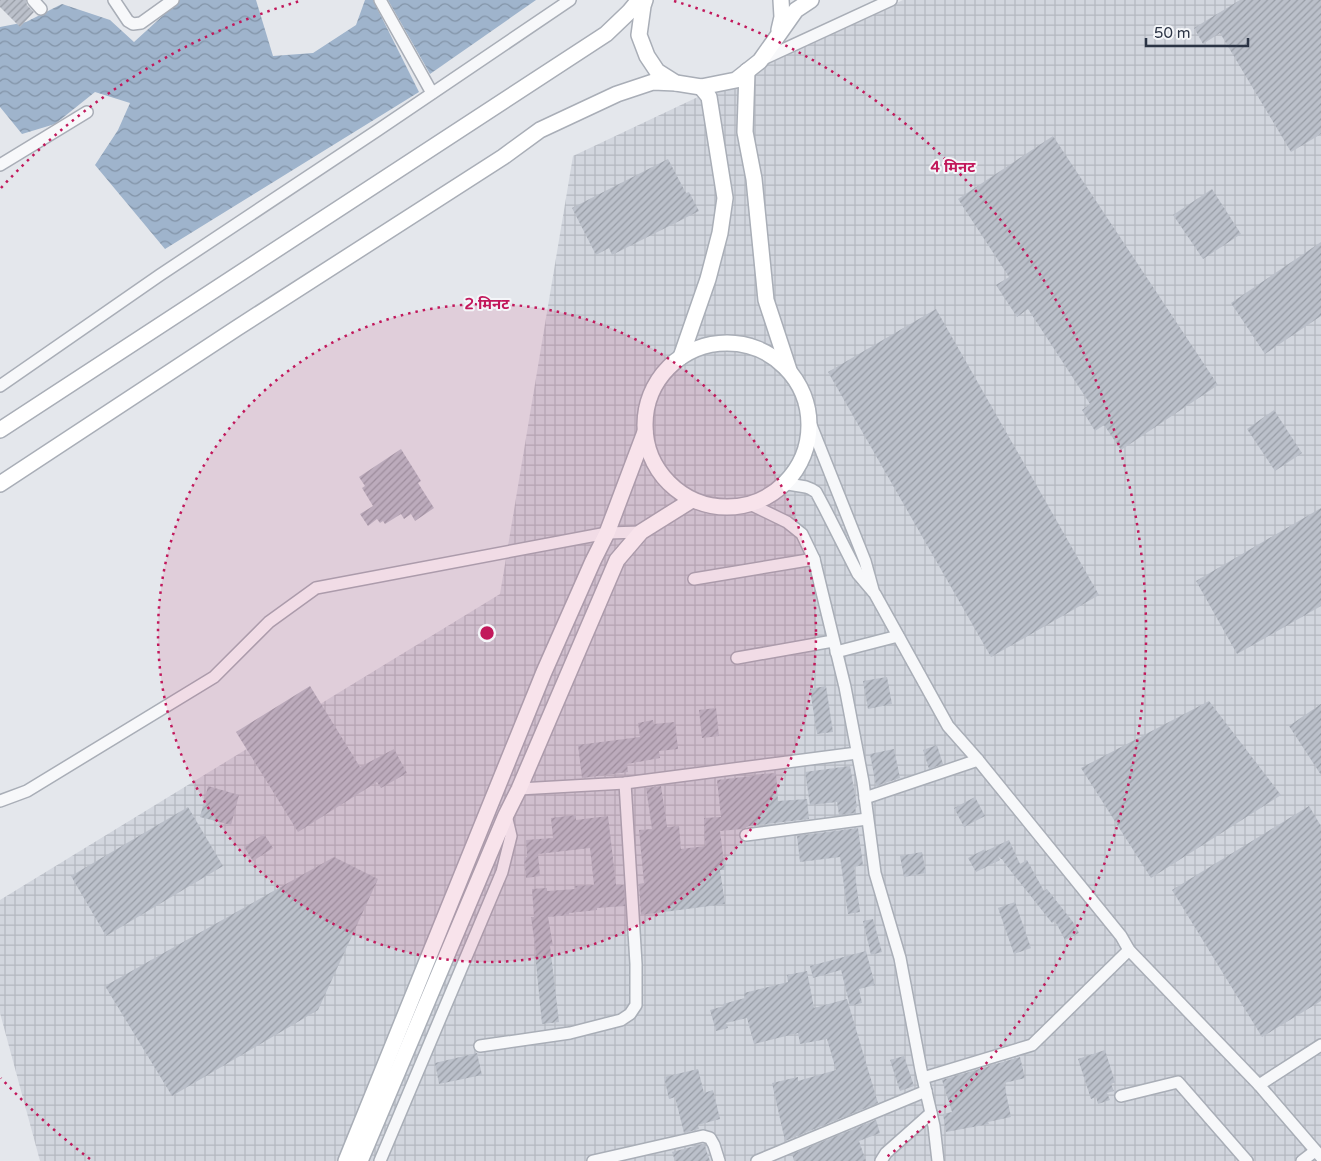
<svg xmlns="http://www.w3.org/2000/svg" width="1321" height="1161" viewBox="0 0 1321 1161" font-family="'Varela Round','Noto Sans Devanagari',sans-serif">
<defs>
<pattern id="industrial-grid" width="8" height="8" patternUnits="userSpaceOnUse" patternTransform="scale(1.25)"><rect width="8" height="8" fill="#d2d6de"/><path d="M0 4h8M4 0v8" fill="none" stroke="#b4b8c0"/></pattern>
<pattern id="water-waves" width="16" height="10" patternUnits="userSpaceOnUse" patternTransform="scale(1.25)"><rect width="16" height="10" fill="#9fb4cc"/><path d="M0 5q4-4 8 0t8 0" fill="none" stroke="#8293a7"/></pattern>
<pattern id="building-hatch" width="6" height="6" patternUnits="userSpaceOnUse" patternTransform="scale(1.25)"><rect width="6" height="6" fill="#bbc0ca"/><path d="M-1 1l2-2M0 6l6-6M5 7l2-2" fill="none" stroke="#989da6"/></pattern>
</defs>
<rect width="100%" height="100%" fill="#e4e7ec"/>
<path fill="url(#industrial-grid)" d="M903,0H1321V1161H40L0,1013V900L500,594L573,156Z"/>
<g fill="url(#water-waves)">
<path d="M180,0H256L273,56L313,53L356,25L365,0H373L419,92L165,249L95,165L118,130L130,103L95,92L55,124L22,134L0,107V27L26,22L62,4L110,20L134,42Z"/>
<path d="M388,0H536L430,74Z"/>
</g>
<g fill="url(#building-hatch)">
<path d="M0,0H26L27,5L34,12L20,27L0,7Z"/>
<path d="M1240,0H1321V134L1291,152L1220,33L1203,44L1194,28Z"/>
<path d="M1053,136L1218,385L1121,450L1104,425L1095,431L1082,410L1090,404L1028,309L1017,317L996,285L1009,277L958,199Z"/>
<path d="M668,159L686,193L689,192L699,211L612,255L609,248L596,255L572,208Z"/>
<path d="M1212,189L1241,234L1203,259L1173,215Z"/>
<path d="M1321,242V316L1265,354L1231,303Z"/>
<path d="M936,309L1099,595L991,657L828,372Z"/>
<path d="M1274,410L1302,453L1275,471L1247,429Z"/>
<path d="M401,449L421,481L418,483L434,508L415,521L411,514L404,519L401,514L385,524L383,521L380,523L377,519L368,526L360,514L373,506L362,488L365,486L359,477Z"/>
<path d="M1321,508V606L1237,654L1196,581Z"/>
<path d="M887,677L892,704L868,709L863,681Z"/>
<path d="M310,686L360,767L394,749L407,773L381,788L377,782L298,832L236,732Z"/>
<path d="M826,686L833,732L817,734L810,689Z"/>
<path d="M1209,701L1281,795L1151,878L1081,768Z"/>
<path d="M1321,704V775L1289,726Z"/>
<path d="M716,708L719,736L702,738L699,710Z"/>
<path d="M653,720L654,724L675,722L678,749L659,751L660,758L627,764L628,772L582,778L578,745L640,737L638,723Z"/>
<path d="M937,745L943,764L929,769L923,750Z"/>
<path d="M894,749L900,778L876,786L870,754Z"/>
<path d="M850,766L857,807L855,808L856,813L839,815L837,802L810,805L805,772Z"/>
<path d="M776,773L778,801L807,799L809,819L749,826L742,829L720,831L725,870H720L725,904L641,915L639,884L644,883L639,830L652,829L646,788L661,786L667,827L679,826L681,849L705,846L704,818L721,817L717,780L761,775L760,774Z"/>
<path d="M208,786L239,795L231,825L200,817Z"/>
<path d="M975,797L985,816L964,827L954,808Z"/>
<path d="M1309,806L1321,826V1001L1262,1037L1172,890Z"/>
<path d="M188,807L223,866L106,936L71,876Z"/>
<path d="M576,815V820L608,816L616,885H624L625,906L597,908V910L569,913V915L548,917L553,946H550L559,1022L542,1024L535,953H536L531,917H534L532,889L547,888V891L576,889L575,886L594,885L590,848L538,854L540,876L526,878L524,858L527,857L526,840L553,838L551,818Z"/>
<path d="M858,828L863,865L854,867L860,912L848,914L840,857L800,862L797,836Z"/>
<path d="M264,834L273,848L253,861L244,847Z"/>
<path d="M1009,840L1020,864L1027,860L1044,891L1047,889L1073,922L1079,933L1065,940L1055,921L1052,923L1006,865L1002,859H1001L998,856L1000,860L976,872L968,858L985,849L986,851Z"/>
<path d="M922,852L926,873L904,877L900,856Z"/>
<path d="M334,857L378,879L318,1010L172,1096L105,986Z"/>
<path d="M1015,902L1031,948L1014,954L998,908Z"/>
<path d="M873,919L882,952L871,955L863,921Z"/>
<path d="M866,951L875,985L859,989L862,1003L850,1006L841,970L813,978L810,966Z"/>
<path d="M807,971L814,1008L847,999L878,1103L785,1141L772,1083L798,1077V1081L836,1070L827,1039L800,1044L798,1033L754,1044L747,1018L726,1023L728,1028L716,1031L710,1010L724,1006L723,1004L745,998L744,993L788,982L787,975Z"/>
<path d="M1105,1050L1115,1082L1111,1084L1114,1091L1107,1093L1110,1100L1098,1104L1096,1097L1091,1099L1078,1059Z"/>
<path d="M477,1053L482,1075L439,1084L435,1063Z"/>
<path d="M904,1056L914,1086L900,1091L890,1060Z"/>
<path d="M1020,1057L1025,1078L1004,1083L1011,1117L988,1122L989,1124L946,1132L943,1114L952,1112L942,1080Z"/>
<path d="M698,1069L704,1093L713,1090L720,1119L698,1125L699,1129L684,1133L675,1097L669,1099L664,1077Z"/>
<path d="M876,1120L880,1133L859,1141L866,1161H794L792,1154Z"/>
<path d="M703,1144H704L710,1161H675L672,1152Z"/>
</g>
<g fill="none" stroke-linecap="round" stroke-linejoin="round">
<defs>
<g id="street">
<path d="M33,0L41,9"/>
<path d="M114,0L128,21L133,24L141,23L173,0"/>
<path d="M380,0L432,93"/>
<path d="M761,60L891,0"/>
<path d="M0,165L87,112"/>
<path d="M0,386L160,275L378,130L570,0"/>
<path d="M809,420L865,561L873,590"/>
<path d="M783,486L788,484L806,487L811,489L816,492L824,507L858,574L875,594L948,726L978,760L1121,936L1129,950L1259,1085L1321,1157"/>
<path d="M750,504L787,522L802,534L814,559L845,687L863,782L875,873L900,958L921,1070L934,1126L938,1161"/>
<path d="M694,579L814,559"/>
<path d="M836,652L898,636"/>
<path d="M737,658L833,641"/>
<path d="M519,789L625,783L857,753"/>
<path d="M865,798L978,760"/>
<path d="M0,801L27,791L214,677L269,622L316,588L607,533L641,532"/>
<path d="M746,835L867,819"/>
<path d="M480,1046L570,1033L621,1020L630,1014L636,1005V964L625,783"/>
<path d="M923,1078L1032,1045L1129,950"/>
<path d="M1259,1085L1321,1045"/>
<path d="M1121,1096L1178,1082L1247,1161"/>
<path d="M380,1161L502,872L511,836L506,815"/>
<path d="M593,1161L703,1136L710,1138L714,1145L719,1161"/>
<path d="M757,1161L926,1091"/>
<path d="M881,1161L886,1153L931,1113"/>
<path d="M1302,1161L1315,1151"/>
</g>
<g id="secondary">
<path d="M645,0L643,6L639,35L647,56L657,71L676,83L701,87L736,80L760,61L796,10L811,0"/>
<path d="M779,30L782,17L781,0"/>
<path d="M747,71L745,132L754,179L766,300L789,370"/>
<circle cx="727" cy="425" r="82"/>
<path d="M681,357L708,279L720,233L725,198L709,97L701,87"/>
<path d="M0,430L606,34L629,12L639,0"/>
<path d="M0,484L237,328L503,157L540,130L617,94L653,82L676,83"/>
<path d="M346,1161L544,672L593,561L607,533L645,432"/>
<path d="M360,1161L506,815L519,789L617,560L641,532L692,500"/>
</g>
</defs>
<use href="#street" stroke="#a9aeb7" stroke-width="14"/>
<use href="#secondary" stroke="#a9aeb7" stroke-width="18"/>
<use href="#street" stroke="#f7f8fa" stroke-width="11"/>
<use href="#secondary" stroke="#fff" stroke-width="15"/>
</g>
<circle cx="487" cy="633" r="329" fill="#c2185b" fill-opacity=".12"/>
<g fill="none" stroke="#c2185b" stroke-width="2.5" stroke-dasharray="2.5 5">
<circle cx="487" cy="633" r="329"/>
<path d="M90 1159A659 659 0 0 1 1 1078M1 188A659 659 0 0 1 300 1M674 1A659 659 0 0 1 884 1159"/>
</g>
<circle cx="487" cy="633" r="8" fill="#c2185b" stroke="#f4f6f9" stroke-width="2.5"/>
<g font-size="15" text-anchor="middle" font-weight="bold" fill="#c2185b" stroke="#f4f6f9" stroke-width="4" stroke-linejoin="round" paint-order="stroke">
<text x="953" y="172">4 मिनट</text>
<text x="487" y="309">2 मिनट</text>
</g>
<path d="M1146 38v8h102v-8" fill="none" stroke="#2b3445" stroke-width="2.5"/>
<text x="1154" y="38" font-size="15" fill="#2b3445" stroke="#f4f6f9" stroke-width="4" paint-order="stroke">50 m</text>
</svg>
